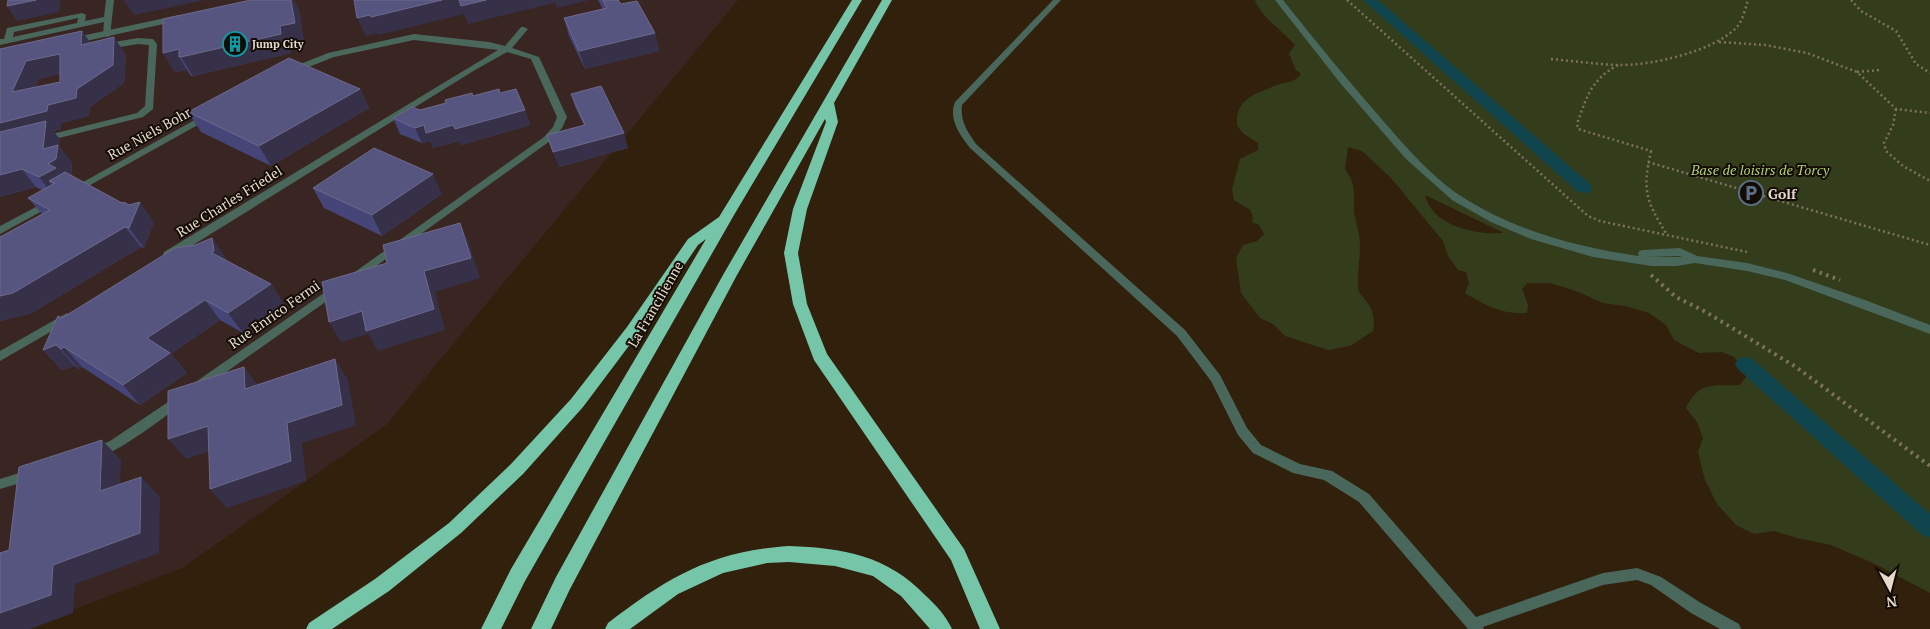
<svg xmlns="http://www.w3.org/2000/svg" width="1930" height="629" viewBox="0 0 1930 629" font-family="'PT Serif',serif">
<rect width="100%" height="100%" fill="#31200b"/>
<path fill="#392622" d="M0,0H738L386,425L182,568L23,629H0Z"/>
<path fill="#333d1c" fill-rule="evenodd" d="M1255,0H1930V593L1873,563L1831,545L1797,538L1774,531L1754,534L1736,525L1717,504L1705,480L1698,452L1703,438L1697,422L1686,408C1698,381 1714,386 1740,385L1748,374L1734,357L1722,352L1699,353L1674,340L1666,325L1649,313L1625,306L1603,303L1576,291L1550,283H1527L1522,289L1528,305L1527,313C1504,315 1484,305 1465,293L1469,283L1466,272L1458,270L1448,256L1443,241L1391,178L1362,151L1348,147L1345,169C1357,187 1353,189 1354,209C1354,218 1358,226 1359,235C1362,252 1357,269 1358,286C1358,294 1363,296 1367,302C1374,312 1375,320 1373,331L1350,346L1328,350L1285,336L1273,324L1260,318L1241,293L1236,258L1243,245L1257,241L1264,234L1259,225L1252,222L1253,216L1250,210L1234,200L1232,189L1240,159L1258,150V143L1244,134L1237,126C1235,99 1254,94 1277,85C1287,82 1294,83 1301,74L1296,70L1289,54L1295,45C1284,32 1260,16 1255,0ZM1425,195L1502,232V233C1475,235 1432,226 1425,195Z"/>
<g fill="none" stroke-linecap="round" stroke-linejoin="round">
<g fill="#11454e" fill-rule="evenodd">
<path d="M1363,0H1378L1590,184L1592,188L1590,192L1584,193L1578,192Z"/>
<path d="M1745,357L1752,359L1930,514V538L1922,535L1738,369L1735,364L1738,359Z"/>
</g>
<g stroke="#7f715f" stroke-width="2.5" stroke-dasharray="2 3" stroke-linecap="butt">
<path d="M1347,0L1588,216L1600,221L1747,252"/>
<path d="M1851,0L1861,11L1896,31L1916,64L1930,73"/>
<path d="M1719,42L1765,45L1807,53L1857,72L1896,109L1930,113"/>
<path d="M1551,59C1573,61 1595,64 1616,65C1650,66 1712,52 1736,28C1743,21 1745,9 1748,0"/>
<path d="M1618,65C1591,80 1587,96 1577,124L1578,129L1651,151C1642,192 1646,200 1667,235"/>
<path d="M1857,72L1879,70"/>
<path d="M1896,109L1893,125L1884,143L1886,151L1903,166L1930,181"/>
<path d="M1648,162L1930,245"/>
</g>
<g stroke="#7f715f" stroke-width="4" stroke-dasharray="2.5 4.5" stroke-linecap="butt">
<path d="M1813,270L1840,280"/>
<path d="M1651,275L1676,297L1706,312L1796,367L1930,466"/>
</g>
<g fill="#49675b" fill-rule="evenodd">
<path d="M106,0H114L110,36L107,37L103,34L104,22L0,45V39H4L7,28L82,13L86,15L85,21L104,17ZM78,18L77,23L13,37L14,32Z"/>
<path d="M1053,0H1061L962,105C960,121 967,131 976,144L1185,330L1220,375L1247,428L1261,445L1300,464L1332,471L1369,494L1476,617L1603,573L1637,568L1661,577L1701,603L1739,624L1741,629H1720L1691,613L1651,585L1637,580L1603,585L1483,627L1484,629H1468L1359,502L1324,480L1293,473L1253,453L1238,435L1211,381L1177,336L970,148C960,135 948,119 955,102Z"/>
<path d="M1275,0H1283C1316,42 1350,83 1385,123C1406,147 1434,179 1461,196C1515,231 1576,247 1639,256L1638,254L1639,251L1643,250L1680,248L1697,256L1747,263L1787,273L1865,300L1930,325V334L1785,280L1747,271L1695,263L1676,266H1652L1593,257L1531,239L1491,222L1452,200L1406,159L1341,84ZM1679,256L1682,257H1646Z"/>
<path d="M521,27H524L528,29L512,48L539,57L567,117L562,128L550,141L354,282L350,283L345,279L544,137L553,127L557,117L531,59L507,52L475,70L172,258H164L163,255L164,252L498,50L414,40L334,57L291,74L288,73V69L328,53L414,34L489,42L505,46Z"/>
<path d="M138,38L153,39L157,44L153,109L143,117L43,142L40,141V137L137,113L145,106L149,45L138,44L114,48L110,45L114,42Z"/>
<path d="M209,112L212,113V117L76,193H68L67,191Z"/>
<path d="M51,199L56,202L55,204L0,234V226Z"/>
<path d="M337,284L341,285L342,288L341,291L205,387H197L195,384L197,381Z"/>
<path d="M67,313L73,317L71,320L0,361V351Z"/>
<path d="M180,394L184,396L186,399L184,402C168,414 107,463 90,457L88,453L90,449L110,441Z"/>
<path d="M32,469L37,470L38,474L37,478L0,489V479Z"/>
</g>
<path fill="#49675b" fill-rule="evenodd" d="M179,15L184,18L182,20L72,44L67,41L72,38Z"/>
<g fill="#75c5a8" fill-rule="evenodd">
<path d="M852,0H862L734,215L525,581L501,629H481L511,569L706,239L698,245L637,335L583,407L523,474L461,533L389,591L332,629H306L309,623L375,579L449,523L511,464L571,399L627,327L688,239L719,217Z"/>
<path d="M882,0H892L834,103L838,122L807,209L798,253L807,304L827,354L964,549L1000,629H980L951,560L814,360L793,304L784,253L793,209L826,122L825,119L737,275L570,589L551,629H531L556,577L723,275Z"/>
<path d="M789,546C843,548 887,555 926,596C936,605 946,616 952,629H930L901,596L873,576L835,566L789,562L767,563L723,573L678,594L630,629H605L608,623C668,577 712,551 789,546Z"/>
</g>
</g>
<g fill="#454577" fill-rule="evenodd">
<path d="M598,0H618L621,4L655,33L659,51L585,69L569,36L564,18L603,9Z"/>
<path d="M299,10L304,42L290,45L291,53L193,76H191L187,70L175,72L163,53Z"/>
<path d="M82,31L90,42L126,55L124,83L90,107L89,116L61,123V129L53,131L60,139L59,146L72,163L71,176L154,222L144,248L141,247L32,313L0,321V237L42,214L28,198L42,190L36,187L0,197V49ZM60,74V82L35,87L39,79Z"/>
<path d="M360,89L369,108L271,166L201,132L188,112Z"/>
<path d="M500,93L525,110L530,125L461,145L460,141L433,148L430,141L422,143L400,134L393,118L420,110L473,96Z"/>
<path d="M571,94L628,148L559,167L547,135L584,125L576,109Z"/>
<path d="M313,188L442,194L382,236L324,208Z"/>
<path d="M212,238L226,259L227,261L271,284L284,304L243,333L220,320L171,354L187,373L140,405L82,367L79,369L75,366L62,370L43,350L62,318L195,245Z"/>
</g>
<g fill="#363048">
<path d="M36,0H61L59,12L17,21L7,6Z"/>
<path d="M124,0H205L134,15Z"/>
<path d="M291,0H294L299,10L304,42L290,45L291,53L193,76L181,57H179L187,70L175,72L163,53L280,26Z"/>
<path d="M442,0H459L464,14L379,35L378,33L366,36L357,18Z"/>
<path d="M486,0H554L555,3L468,24L461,6Z"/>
<path d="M554,0H589L557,8Z"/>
<path d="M82,31L94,48L81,45Z"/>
<path d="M655,33L659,51L585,69L579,51Z"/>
<path d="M114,37L126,55L124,83L90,107L89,116L61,123V129L53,131L60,139L59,146L72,163L70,177L55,183L49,181L58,193L54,196L39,177L0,144V123L48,105L77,89Z"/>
<path d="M60,54L72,71L39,79L25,110L12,92L26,61Z"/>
<path d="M360,89L369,108L271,166L259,146Z"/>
<path d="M525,110L530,125L461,145L460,141L433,148L430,141L422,143L415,128L424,125Z"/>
<path d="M624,133L628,148L559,167L553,152Z"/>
<path d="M22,169L36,187L0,197V175Z"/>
<path d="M433,174L442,194L382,236L372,215Z"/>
<path d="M140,202L154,222L144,248L129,228Z"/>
<path d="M460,223L469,243L480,278L435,292L445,330L378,351L368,334L341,342L329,322L424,271Z"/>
<path d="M125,227L141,247L32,313L0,321V296Z"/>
<path d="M212,238L226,259L228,272L212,253Z"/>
<path d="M271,284L284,304L243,333L228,313Z"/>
<path d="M205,300L220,320L171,354L187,373L140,405L123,385L147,338Z"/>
<path d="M56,345L75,366L62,370L43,350Z"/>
<path d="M64,347L82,367L79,369L61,349Z"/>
<path d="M335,359L348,380L356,425L302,443L306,481L227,508L210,489L287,423Z"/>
<path d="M244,367L259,387L245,389Z"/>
<path d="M208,426L224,446L186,459L168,439Z"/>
<path d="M102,440L121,460L119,511L100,491Z"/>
<path d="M141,477L160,497L159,553L75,584L73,613L30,629H0V613L53,565Z"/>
</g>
<g fill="#565580" stroke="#6d6a8c" fill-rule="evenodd">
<path d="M8,0H36L7,6Z"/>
<path d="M251,0H291L295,23L280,26L281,34L181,57H179V49L163,53V19Z"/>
<path d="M354,0H442L371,17L370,15L357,18Z"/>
<path d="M459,0H486L461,6Z"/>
<path d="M603,0H618L621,4L637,1L655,33L579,51L564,18L607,8Z"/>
<path d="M82,31L81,45L114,37L113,65L77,89L76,98L48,105L47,111L0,123V49ZM60,54V82L12,92L26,61Z"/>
<path d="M289,58L360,89L259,146L188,112Z"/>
<path d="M601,86L624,133L553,152L547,135L585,125L571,94Z"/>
<path d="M499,89L500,93L516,89L525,110L455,129L453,125L426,133L424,125L415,128L393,118L412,107L420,110L446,103L445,100L472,93L473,96Z"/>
<path d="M46,121L43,149L58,145L56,159L48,164L56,168L39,177L22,169L0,175V132Z"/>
<path d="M374,148L433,174L372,215L313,188Z"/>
<path d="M65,172L122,203L124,202L129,205L140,202L129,228L125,227L13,293L0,296V237L50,210L28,198L55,183L49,181Z"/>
<path d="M460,223L471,258L424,271L434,309L366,331L362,311L329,322L322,282L387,263L383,245Z"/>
<path d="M212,238L214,251L212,253L271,284L228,313L205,300L147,338L170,353L123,385L64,347L61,349L56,345L43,350L58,316L62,318L175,248L195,245Z"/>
<path d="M335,359L342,405L287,423L291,461L210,489L208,426L168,439V391L244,367L245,389Z"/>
<path d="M102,440L100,491L141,477L140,533L53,565L51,595L0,613V553L9,550L19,467Z"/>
</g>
<defs>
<symbol id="building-ring" viewBox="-11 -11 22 22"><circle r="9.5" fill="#130c04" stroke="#0f9aa8" stroke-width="1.5"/><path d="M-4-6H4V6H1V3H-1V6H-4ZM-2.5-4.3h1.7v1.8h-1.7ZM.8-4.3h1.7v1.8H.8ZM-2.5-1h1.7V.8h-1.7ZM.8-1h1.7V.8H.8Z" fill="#0f9aa8"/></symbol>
<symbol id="parking-ring" viewBox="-11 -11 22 22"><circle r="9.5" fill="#130c04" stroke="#5c6f8a" stroke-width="1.5"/><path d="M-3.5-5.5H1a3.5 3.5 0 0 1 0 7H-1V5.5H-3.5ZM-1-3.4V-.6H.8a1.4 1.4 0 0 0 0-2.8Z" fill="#5c6f8a"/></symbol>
</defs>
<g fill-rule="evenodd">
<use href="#building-ring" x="221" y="30" width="28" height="28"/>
<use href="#parking-ring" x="1737" y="179" width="28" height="28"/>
</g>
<g text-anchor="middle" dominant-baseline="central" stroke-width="4" stroke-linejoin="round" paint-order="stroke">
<g font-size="11" font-weight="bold" fill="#e5dacd" stroke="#130c04" text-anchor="start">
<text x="252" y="44">Jump City</text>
</g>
<g font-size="14" fill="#e5dacd" stroke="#130c04">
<text transform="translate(149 133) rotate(-29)">Rue Niels Bohr</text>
<text transform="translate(229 201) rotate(-32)">Rue Charles Friedel</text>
<text transform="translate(655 304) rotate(-60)">La Francilienne</text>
<text transform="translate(274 314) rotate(-35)">Rue Enrico Fermi</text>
</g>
<g font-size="14" font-style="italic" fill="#b2ce73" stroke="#130c04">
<text x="1760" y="169">Base de loisirs de Torcy</text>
</g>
<g font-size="14" font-weight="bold" fill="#e5dacd" stroke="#130c04" text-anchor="start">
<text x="1768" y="193">Golf</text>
</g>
</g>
<g transform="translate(1890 589) rotate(173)" stroke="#130c04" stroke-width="4" paint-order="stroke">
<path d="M0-4L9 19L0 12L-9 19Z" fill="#e5dacd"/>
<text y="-8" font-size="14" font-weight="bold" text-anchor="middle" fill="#e5dacd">N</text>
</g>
</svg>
